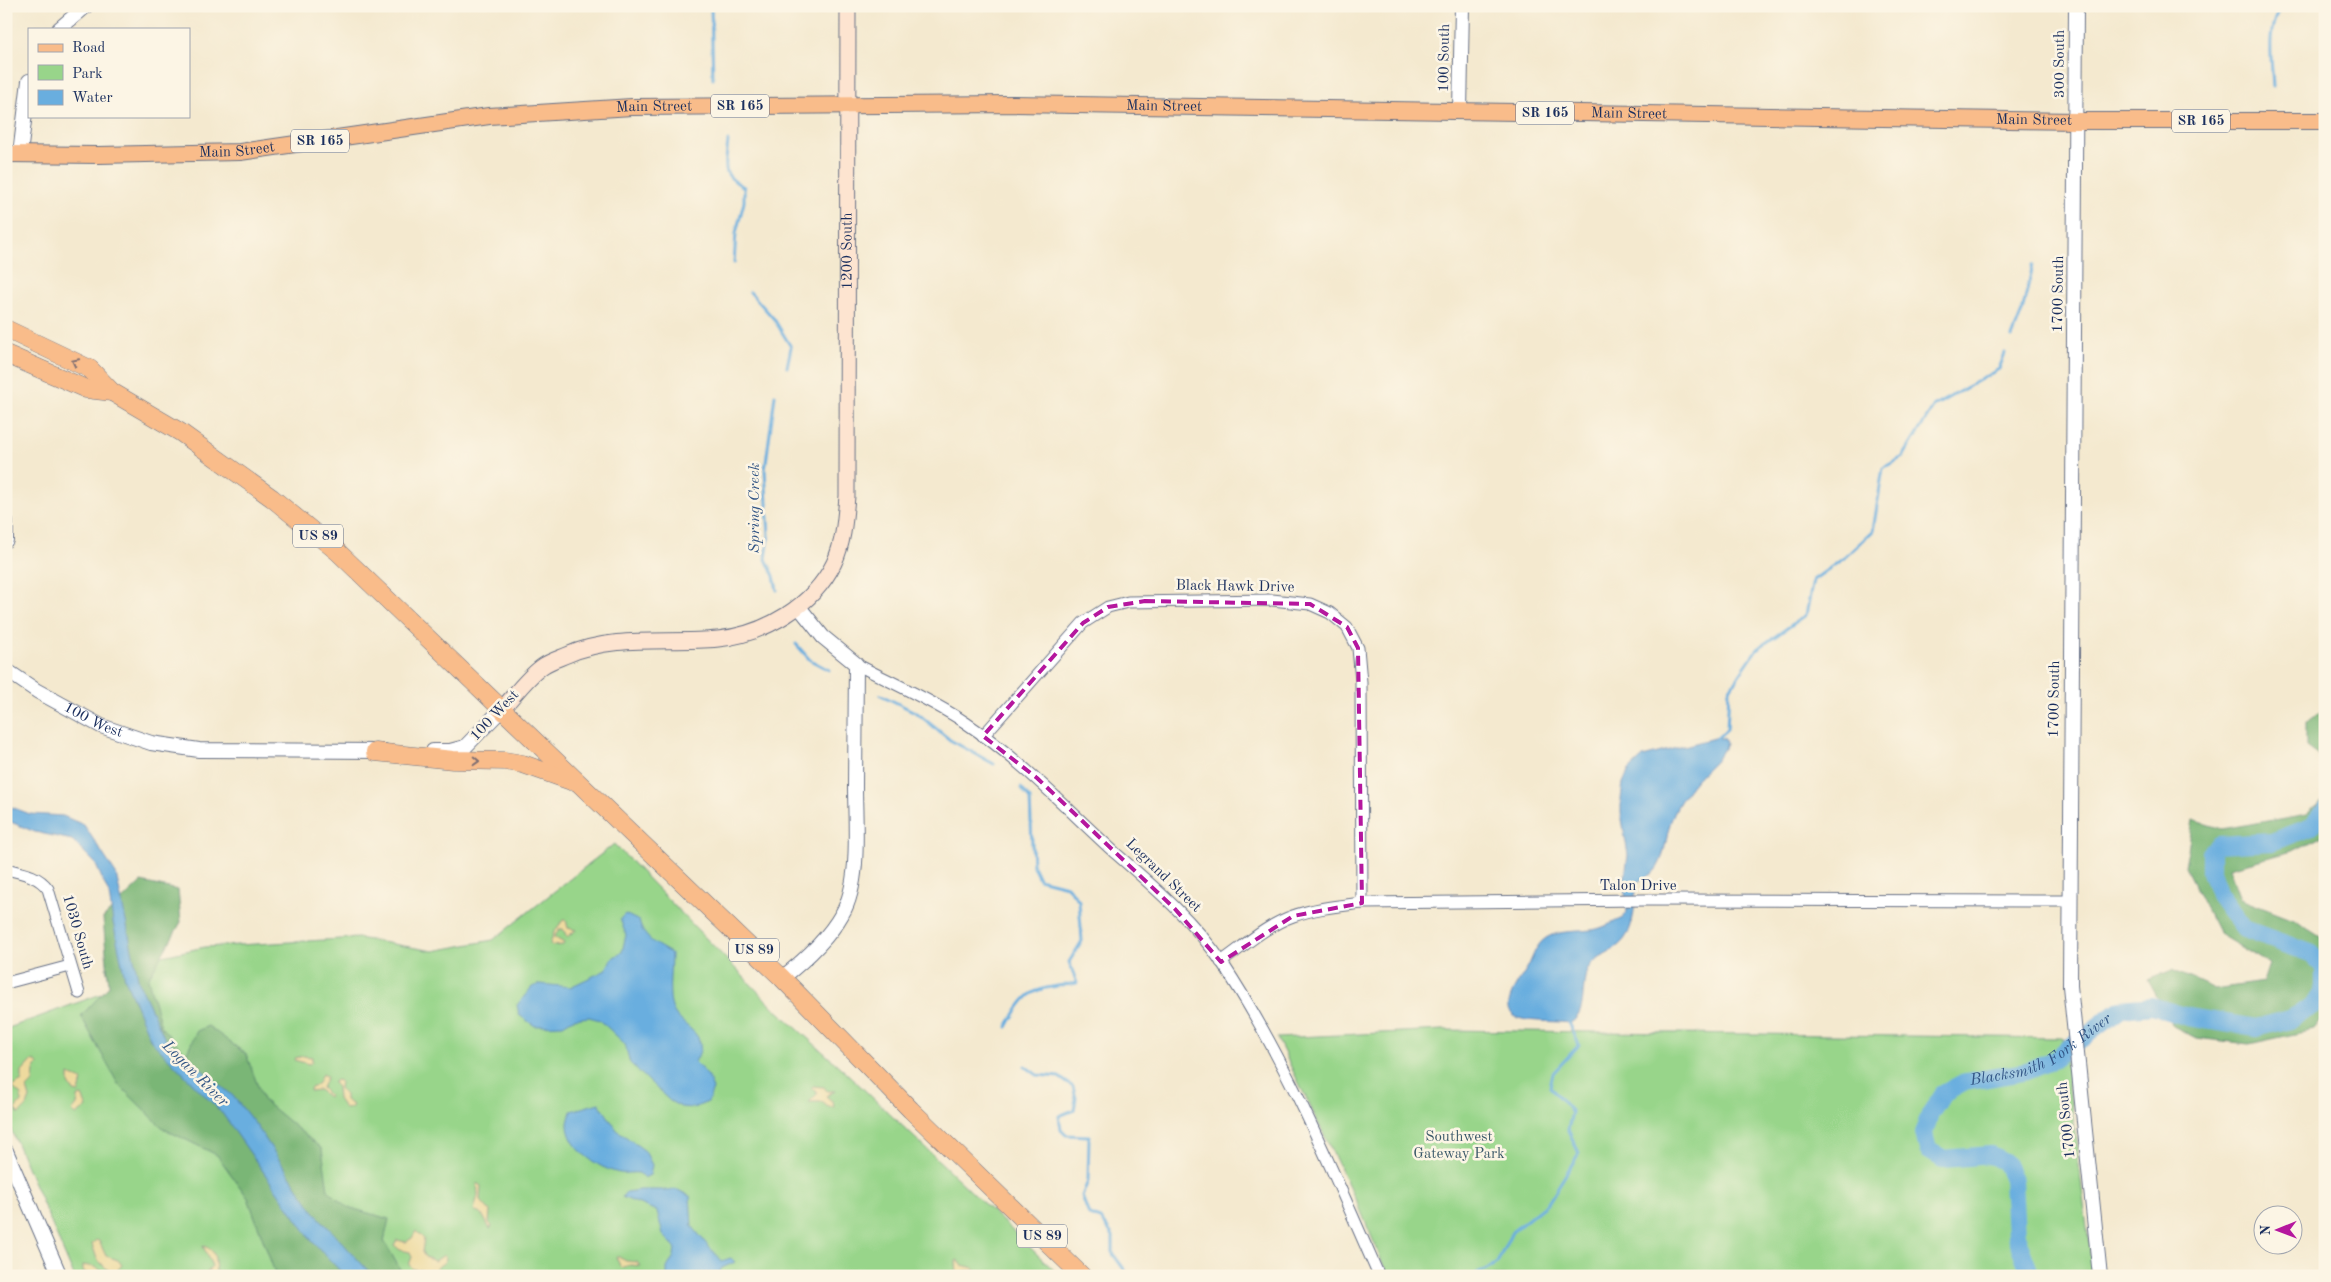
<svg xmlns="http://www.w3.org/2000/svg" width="2331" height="1282" viewBox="0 0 2331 1282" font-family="'Old Standard TT',serif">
<rect width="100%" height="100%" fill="#fcf5e5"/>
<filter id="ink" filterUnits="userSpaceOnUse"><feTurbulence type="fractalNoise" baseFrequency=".02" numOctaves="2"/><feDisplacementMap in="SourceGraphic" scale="10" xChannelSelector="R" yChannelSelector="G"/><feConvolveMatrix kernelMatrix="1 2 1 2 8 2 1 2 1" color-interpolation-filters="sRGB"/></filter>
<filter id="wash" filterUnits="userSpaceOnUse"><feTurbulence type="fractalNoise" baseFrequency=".0096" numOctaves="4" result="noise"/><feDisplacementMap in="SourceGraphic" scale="20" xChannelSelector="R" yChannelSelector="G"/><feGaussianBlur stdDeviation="1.12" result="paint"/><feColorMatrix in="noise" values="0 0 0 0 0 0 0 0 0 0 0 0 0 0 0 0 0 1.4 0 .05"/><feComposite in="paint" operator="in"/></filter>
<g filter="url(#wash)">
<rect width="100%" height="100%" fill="#f4e9cf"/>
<g fill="#98d58a" stroke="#5a8274">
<path d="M614,844L773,1007L852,1078L1060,1276H74L6,1118V1029L112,990L106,968L205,947L358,938L433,951L493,940Z"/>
<path d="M1443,1030L2063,1038L2093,1276H1388L1360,1209L1277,1038Z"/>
</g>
<g fill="#7ab676" stroke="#4a726a">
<path d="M2325,709V761L2306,747V723Z"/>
<path d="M2325,798V835L2293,851L2229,868L2240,899L2294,920L2325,940V1015L2313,1030L2249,1044L2196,1038L2173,1026L2148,980L2172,970L2215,989L2263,982L2269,964L2219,934L2185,867L2193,820L2222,829L2307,814Z"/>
<path d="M141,882L178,890L181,922L148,979L161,1027L186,1054L197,1031L208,1026L246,1054L263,1100L322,1149L328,1190L347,1207L389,1219L384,1241L404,1276H276L248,1198L217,1155L164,1129L118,1084L81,1016L109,986L103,918Z"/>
</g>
<g fill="#eeda9e" stroke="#84847e">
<path d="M563,920H566L568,928L576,930L567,937L563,929H559L554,937L564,943L563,945L552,946L550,944L554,932Z"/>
<path d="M304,1056L312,1057V1062L309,1064L294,1060L295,1058Z"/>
<path d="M33,1060L38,1064L34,1071L33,1082L27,1088L30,1098L27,1106L19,1114L15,1109L21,1102V1095L12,1087L22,1081V1072Z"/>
<path d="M322,1074L327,1077L322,1088L329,1095L328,1097L319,1090L310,1091V1089L318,1083Z"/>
<path d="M69,1075L82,1080L79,1093L74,1092L69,1084Z"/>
<path d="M336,1080L340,1081L339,1088L345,1095V1100L353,1105L351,1108L345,1109L338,1099L337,1087L333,1083Z"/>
<path d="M813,1086L824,1087L827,1091H835L826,1096L833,1102L834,1107H828L822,1102H809L817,1094V1091L811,1088Z"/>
<path d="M82,1096L87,1107L76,1115L72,1111L77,1105L78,1097Z"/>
<path d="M477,1183L481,1186L480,1200L490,1211L489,1223L492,1226L490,1229L483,1216L474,1210L478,1195Z"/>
<path d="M416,1231L424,1239L422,1252L425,1257L435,1261L444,1255L446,1259C444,1265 436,1265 435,1273L438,1276H427L425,1271L413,1269L409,1265L412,1257L410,1252L400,1250L394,1245L397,1240L406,1242L412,1238Z"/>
<path d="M96,1240L99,1241L106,1256L118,1260L122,1265L117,1271L118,1276H91L83,1271V1265L95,1267L105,1273L109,1271L97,1259L92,1244Z"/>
<path d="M203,1246C220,1250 213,1265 217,1276H204L212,1266Z"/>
<path d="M616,1257H619L626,1261L637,1262L640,1266L630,1265L621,1268Z"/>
<path d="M958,1260L962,1265L974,1268V1271H964L957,1276L956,1261Z"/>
</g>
<g fill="#69aedf" stroke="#426e9e">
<path d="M1714,738H1724L1726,743C1722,758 1705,769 1695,781C1685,793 1674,809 1670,824C1666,838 1665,855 1657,868C1652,876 1642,877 1636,884C1634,904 1636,930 1619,945C1608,954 1592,958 1587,971C1580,988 1588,1014 1570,1023C1531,1018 1484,1030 1524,973C1533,961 1533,947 1546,938C1558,930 1578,932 1591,930C1602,929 1613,922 1623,918L1627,912L1624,884L1628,855L1621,813V799L1623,783L1629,770L1643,757Z"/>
<path d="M6,805L30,814L63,816L84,825L116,874L139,983L165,1039L233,1096L256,1125L315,1213L373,1276H345L312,1241L222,1113L151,1041L125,979L113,922L109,894L95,863L72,840L35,832L6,820Z"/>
<path d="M625,914L639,921C643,938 656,945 671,953C671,970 668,988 671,1004C676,1029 714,1030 695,1062L708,1076L713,1089L708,1102L693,1108L681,1107L670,1101L630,1063L625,1044L600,1020L589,1017L573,1019L563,1025L535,1026L519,1015L517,1005L532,987L540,984L570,987L606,970L611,959L622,952L626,935L620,919Z"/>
<path d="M599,1103L617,1130L645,1151L652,1165L650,1175L644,1178L639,1173C632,1172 626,1174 620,1173C599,1169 567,1148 568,1123C569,1119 570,1115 571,1111Z"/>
<path d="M640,1190H678L690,1196L692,1226L708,1246L722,1261L731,1258L735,1262L722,1268L716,1276H667V1268L674,1256L675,1247L663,1235L657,1211L622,1197L626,1192Z"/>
</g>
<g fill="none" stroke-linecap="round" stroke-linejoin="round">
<g stroke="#69aedf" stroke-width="3">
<path d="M711,6L713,79"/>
<path d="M2273,87C2272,62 2265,27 2282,6"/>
<path d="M728,141C726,166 719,174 744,187V202L736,233L734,263"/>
<path d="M750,292L774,319L791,347L787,367"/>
<path d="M2012,337L2022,312L2033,265"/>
<path d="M775,395L765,470L769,536L766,559L774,576L777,590"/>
<path d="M796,644L810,660L829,670"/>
<path d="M881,695L917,713L950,740L994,764"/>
<path d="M1715,740L1727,729L1729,690L1757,649L1806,615L1813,580L1844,558L1873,531L1883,468L1903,457L1934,406L1999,369L2005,353"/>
<path d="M1007,1027C1029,986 1034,990 1077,983L1069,962L1082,941L1079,901L1067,886L1039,879L1033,866L1030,799L1021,788"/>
<path d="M1025,1066L1037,1075L1059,1077L1073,1087L1076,1098L1074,1110L1059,1116L1061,1130L1066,1135L1089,1136L1088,1181L1082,1196L1089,1215L1101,1219L1113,1236V1254L1129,1276"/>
<path d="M1474,1276L1497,1263L1512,1232L1548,1203L1579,1153L1568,1130L1572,1112L1550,1087L1553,1073L1579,1045L1568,1020"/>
</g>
<path stroke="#69aedf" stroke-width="18" id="s1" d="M2031,1276L2016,1236L2013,1179L2005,1162L1991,1155L1943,1159L1928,1150L1924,1133L1930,1114L1943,1094L1965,1082L2024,1072L2053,1060L2121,1009L2152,1006L2188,1017L2256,1028L2290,1019L2313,1006L2324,989V967L2310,953L2244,929L2219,895L2211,872V852L2218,845L2272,842L2311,827L2325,810"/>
</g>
</g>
<g filter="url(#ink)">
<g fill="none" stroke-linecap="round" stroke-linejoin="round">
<defs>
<g id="minor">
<path d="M856,664C892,683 932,700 966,723C1020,759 1065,807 1113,851C1152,885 1194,921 1223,964C1287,1061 1332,1170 1379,1276"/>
<path d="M983,736L1083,623L1108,607L1128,602L1272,600L1310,604L1330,613L1347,627L1358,648L1361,682L1362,903"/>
<path d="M6,869C22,873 38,875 48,889L79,993"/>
<path d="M1221,962C1244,946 1267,925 1293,916C1316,908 1339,906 1362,903L1644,900L2070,901"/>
<path d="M6,983L70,966"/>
</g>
<g id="tertiary">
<path d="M2076,6L2070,986L2100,1276"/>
<path d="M59,29L86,6"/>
<path d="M1460,111L1462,6"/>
<path d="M20,154L29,81"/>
<path d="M6,522V540"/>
<path id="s2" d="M6,670L37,691L101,726L151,743L199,750L384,751"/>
<path d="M433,751H450L465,747L501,710"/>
<path d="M782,978C805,960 828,939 842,914C861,882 855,823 855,786C855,745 856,705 856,664L823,637L799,607"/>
<path d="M6,1151L60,1276"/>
</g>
<g id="secondary">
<path id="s3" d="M501,710C514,696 527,677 543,666C550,661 560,658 567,655C615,634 668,644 718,639C765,634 813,606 834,563C844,541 845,519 847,496L848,6"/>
</g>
<g id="primary">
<path id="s4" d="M6,154L98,155L240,152L489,116L632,107L1013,104L2077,121H2325"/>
</g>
<g id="trunk">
<path d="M6,329L90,369L112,392L180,432L272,498L338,552L782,978L911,1110L1082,1276"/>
<path d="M6,354L86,389L112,392"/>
<path d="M375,752L453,760L505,761L523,764L571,781"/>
</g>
</defs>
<use href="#minor" stroke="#677086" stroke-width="13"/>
<use href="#tertiary" stroke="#677086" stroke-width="16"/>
<use href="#secondary" stroke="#677086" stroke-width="17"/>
<use href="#primary" stroke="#677086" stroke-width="18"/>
<use href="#trunk" stroke="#677086" stroke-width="19"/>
<use href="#minor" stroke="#fff" stroke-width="11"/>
<use href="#tertiary" stroke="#fff" stroke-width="14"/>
<use href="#secondary" stroke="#fde4d0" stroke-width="15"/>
<use href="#primary" stroke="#f9bc8a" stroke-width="16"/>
<use href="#trunk" stroke="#f9bc8a" stroke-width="18"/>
</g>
<defs><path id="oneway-chevron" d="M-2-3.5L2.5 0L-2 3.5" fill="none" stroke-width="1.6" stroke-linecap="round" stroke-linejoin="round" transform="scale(1.25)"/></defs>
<g stroke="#7f6e72">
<use href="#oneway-chevron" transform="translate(75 362) rotate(-154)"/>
<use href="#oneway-chevron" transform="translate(476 761) rotate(2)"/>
</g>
</g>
<path fill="none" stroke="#b5179e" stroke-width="4" stroke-dasharray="10 6" stroke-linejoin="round" d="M1145,601L1310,604L1347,627L1358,648L1362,903L1293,916L1221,962L1175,909L1037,778L983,736L1083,623L1108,607Z"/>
<g text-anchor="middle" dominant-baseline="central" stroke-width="5" stroke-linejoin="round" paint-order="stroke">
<g fill="#fcf5e5" stroke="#5e6a86" stroke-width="1">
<rect x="711" y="94.5" width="58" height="23" rx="4"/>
<rect x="1516" y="101.5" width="58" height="23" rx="4"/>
<rect x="2172" y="109.5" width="58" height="23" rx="4"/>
<rect x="291" y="129.5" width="58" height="23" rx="4"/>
<rect x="293" y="524.5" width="50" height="23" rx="4"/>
<rect x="729" y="938.5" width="50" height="23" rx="4"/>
<rect x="1017" y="1224.5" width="50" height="23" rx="4"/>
</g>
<g font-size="14" font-weight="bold" fill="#1b2f5e">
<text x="740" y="106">SR 165</text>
<text x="1545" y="113">SR 165</text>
<text x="2201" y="121">SR 165</text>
<text x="320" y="141">SR 165</text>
<text x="318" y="536">US 89</text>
<text x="754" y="950">US 89</text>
<text x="1042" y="1236">US 89</text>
</g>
<g font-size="15" fill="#1b2f5e" stroke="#fcf5e5">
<text transform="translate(1445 58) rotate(-89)">100 South</text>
<text transform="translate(2060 64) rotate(-90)">300 South</text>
<text stroke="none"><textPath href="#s4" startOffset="1161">Main Street</textPath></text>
<text stroke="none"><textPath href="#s4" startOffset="651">Main Street</textPath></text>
<text stroke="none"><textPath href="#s4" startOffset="1626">Main Street</textPath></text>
<text stroke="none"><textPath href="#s4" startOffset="2031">Main Street</textPath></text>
<text stroke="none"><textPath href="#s4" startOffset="231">Main Street</textPath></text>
<text stroke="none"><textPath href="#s3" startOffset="698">1200 South</textPath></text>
<text transform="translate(2059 294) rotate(-89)">1700 South</text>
<text transform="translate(1235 587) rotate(1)">Black Hawk Drive</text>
<text transform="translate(2055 699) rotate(-89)">1700 South</text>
<text transform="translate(495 716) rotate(-47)">100 West</text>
<text stroke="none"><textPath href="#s2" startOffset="101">100 West</textPath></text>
<text transform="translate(1163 876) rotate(44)">Legrand Street</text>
<text x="1638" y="886">Talon Drive</text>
<text transform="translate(77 932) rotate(74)">1030 South</text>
<text transform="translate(2067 1120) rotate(-96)">1700 South</text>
</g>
<g font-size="15" fill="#3a5869" stroke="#fcf5e5">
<text x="1459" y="1137">Southwest<tspan x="1459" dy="17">Gateway Park</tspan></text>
</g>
<g font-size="16" font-style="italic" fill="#325585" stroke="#fcf5e5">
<text transform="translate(755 508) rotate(-90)">Spring Creek</text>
<text stroke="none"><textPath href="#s1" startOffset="370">Blacksmith Fork River</textPath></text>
<text transform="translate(195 1074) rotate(45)">Logan River</text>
</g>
</g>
<rect width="2331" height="1282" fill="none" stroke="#fcf5e5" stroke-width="25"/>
<rect x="28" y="28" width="162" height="90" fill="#fcf5e5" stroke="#a2a6af"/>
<rect x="38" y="44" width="25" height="8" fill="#f9bc8a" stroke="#a2a6af"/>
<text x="72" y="52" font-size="15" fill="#1b2f5e">Road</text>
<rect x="38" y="65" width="25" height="15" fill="#98d58a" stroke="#a2a6af"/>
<text x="72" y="78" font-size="15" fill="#1b2f5e">Park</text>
<rect x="38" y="90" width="25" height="15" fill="#69aedf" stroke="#a2a6af"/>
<text x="72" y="102" font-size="15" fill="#1b2f5e">Water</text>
<g transform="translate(2278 1230) rotate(269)"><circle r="24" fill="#fcf5e5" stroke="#a2a6af"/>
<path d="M0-4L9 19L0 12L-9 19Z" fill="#b5179e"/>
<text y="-8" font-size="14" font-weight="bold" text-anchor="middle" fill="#1b2f5e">N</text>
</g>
</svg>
